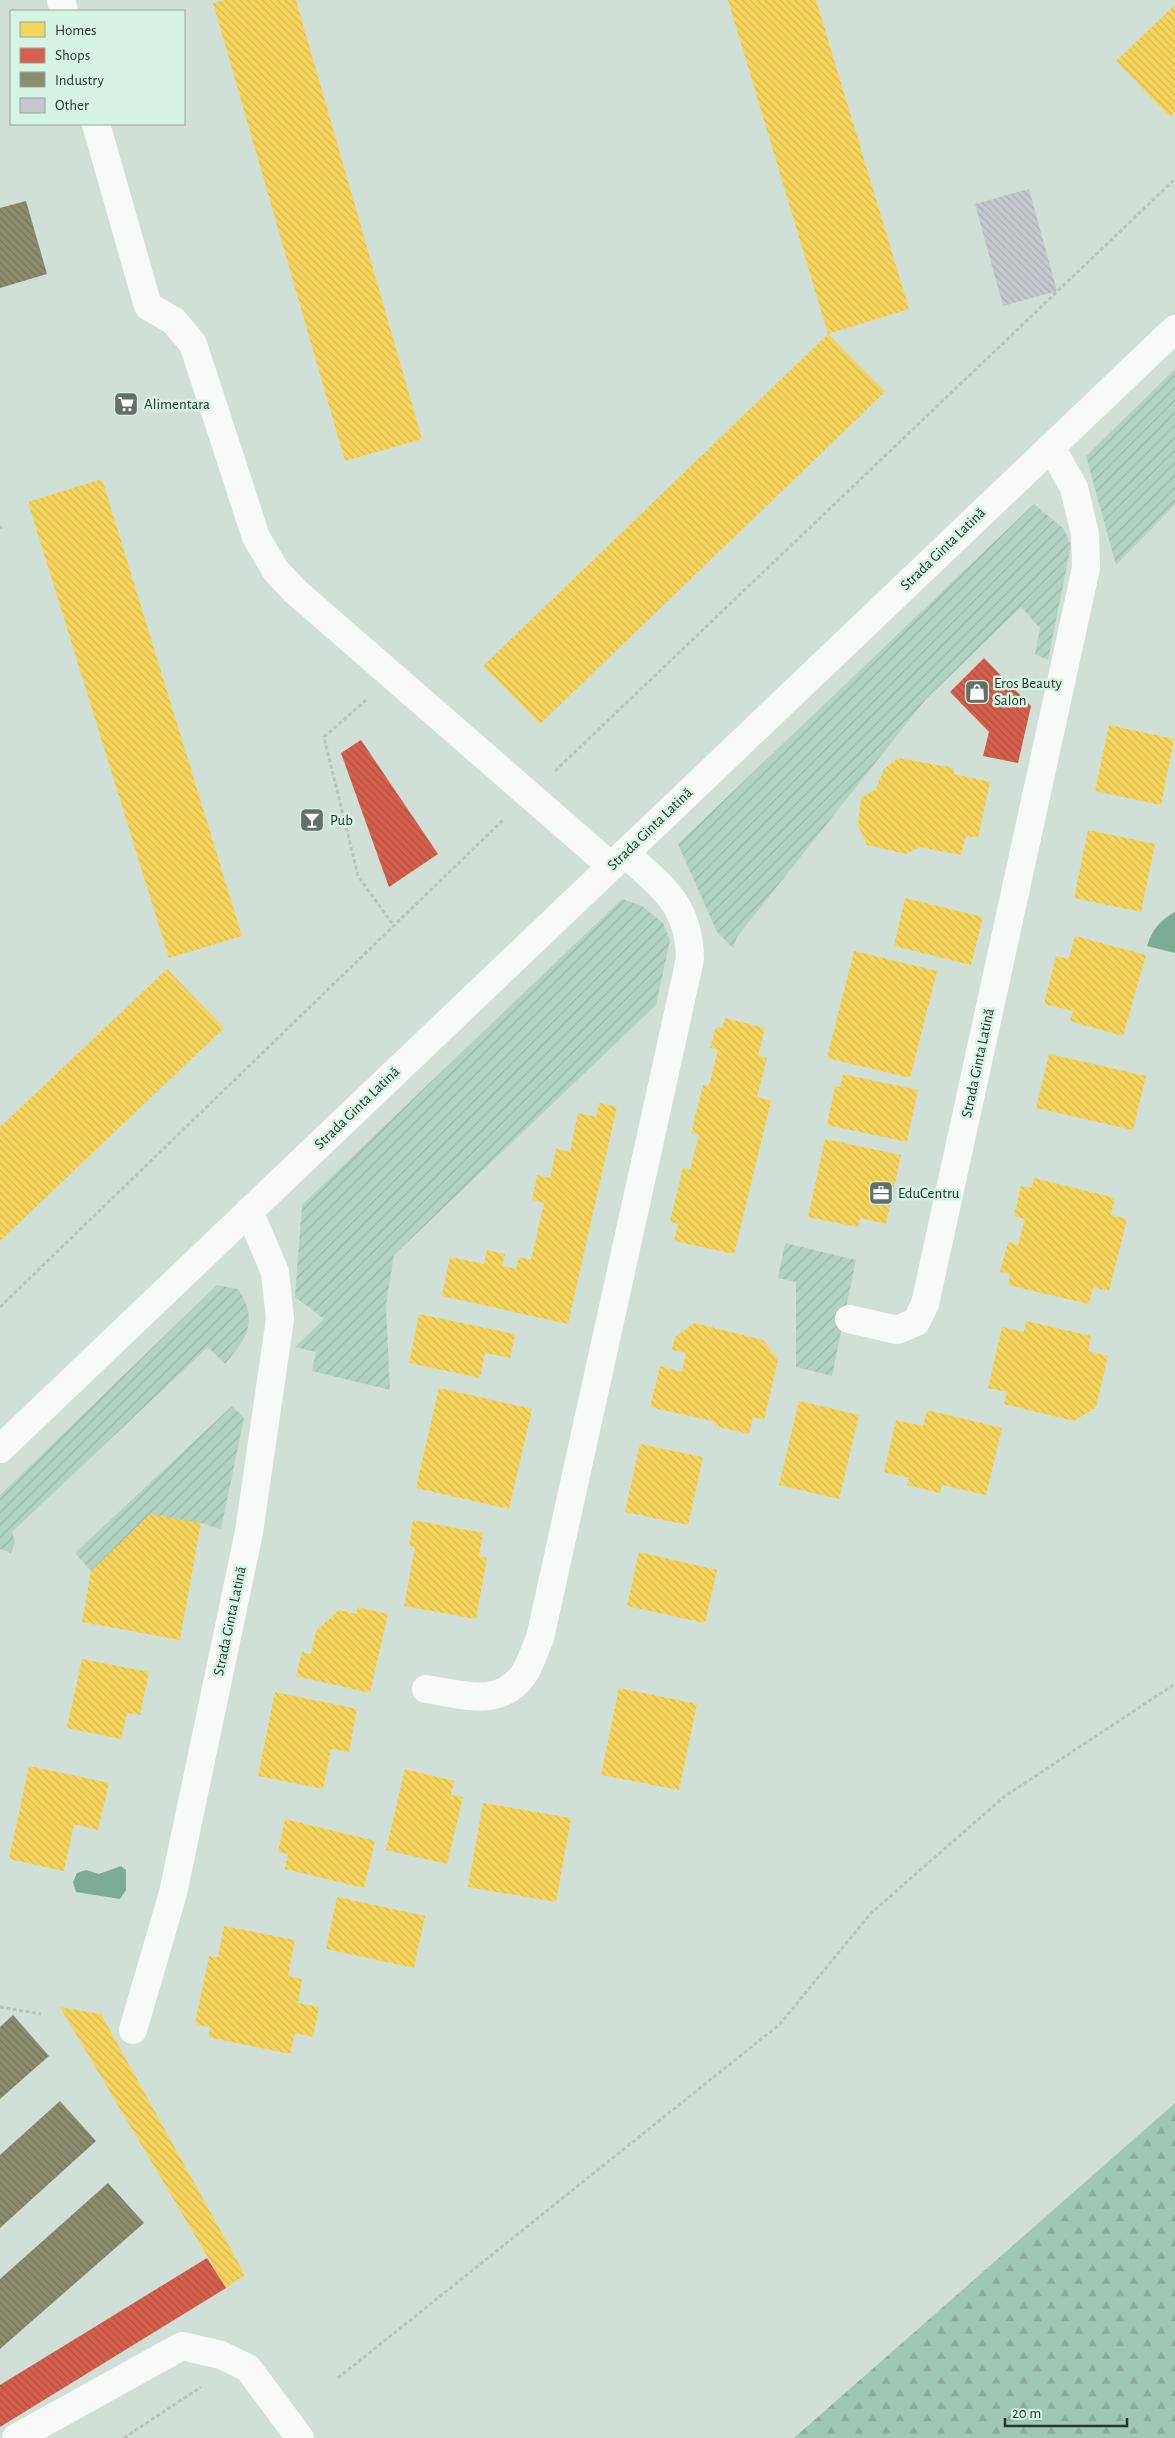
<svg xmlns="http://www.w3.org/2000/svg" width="1175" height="2438" viewBox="0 0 1175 2438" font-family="'Alegreya Sans',sans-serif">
<defs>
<pattern id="forest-firs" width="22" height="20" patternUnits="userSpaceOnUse" patternTransform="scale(1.25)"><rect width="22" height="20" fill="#9fc8b3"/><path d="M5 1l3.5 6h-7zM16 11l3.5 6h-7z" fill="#89ac9a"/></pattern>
<pattern id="garden-furrows" width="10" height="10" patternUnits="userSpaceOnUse" patternTransform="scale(1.25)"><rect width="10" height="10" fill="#b2d3c1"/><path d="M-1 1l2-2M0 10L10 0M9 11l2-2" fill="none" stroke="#99b6a6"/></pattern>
<pattern id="homes-back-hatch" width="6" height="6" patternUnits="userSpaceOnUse" patternTransform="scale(1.25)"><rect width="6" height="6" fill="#f6d55c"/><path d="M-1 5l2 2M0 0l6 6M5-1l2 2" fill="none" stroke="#d3b750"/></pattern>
<pattern id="shops-back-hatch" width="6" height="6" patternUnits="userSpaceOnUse" patternTransform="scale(1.25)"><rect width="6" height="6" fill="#d6604d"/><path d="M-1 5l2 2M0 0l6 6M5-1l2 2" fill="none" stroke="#ae5040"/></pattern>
<pattern id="industry-back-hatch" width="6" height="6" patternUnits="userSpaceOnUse" patternTransform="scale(1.25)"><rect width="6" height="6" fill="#8c8c6e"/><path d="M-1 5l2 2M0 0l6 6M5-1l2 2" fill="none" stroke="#72735b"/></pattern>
<pattern id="building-back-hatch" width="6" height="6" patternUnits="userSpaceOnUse" patternTransform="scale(1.25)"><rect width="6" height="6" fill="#c5c8ce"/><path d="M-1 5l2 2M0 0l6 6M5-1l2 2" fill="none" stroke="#a9acb1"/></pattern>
</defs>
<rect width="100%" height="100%" fill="#d0e0d7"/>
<path fill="url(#forest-firs)" d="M1175,2103V2438H794Z"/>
<g fill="url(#garden-furrows)">
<path d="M1175,369V505L1116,565L1086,456Z"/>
<path d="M1034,504L1063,528L1071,545L1048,660L1035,654L1040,628L1021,607L926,699L737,937L733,948L717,932L678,844Z"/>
<path d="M622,899L642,906L663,923L670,940L656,1005L394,1255L386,1305L390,1390L312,1371L316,1352L295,1347L324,1319L295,1297L302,1205Z"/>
<path d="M785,1243L856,1260L832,1376L796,1367V1282L778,1278Z"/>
<path d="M217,1285L238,1289C259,1321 247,1338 225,1364L208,1347L12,1532L15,1542L11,1553L0,1549V1495Z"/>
<path d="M232,1406L244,1418L221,1529L201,1523L91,1571L75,1553Z"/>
</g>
<g fill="#7dac94">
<path d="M1175,912V953L1147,946C1152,930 1160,920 1175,912Z"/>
<path d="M121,1866L126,1870V1890L120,1899L76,1892L73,1882L77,1873L86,1870L99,1874Z"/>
</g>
<g fill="url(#homes-back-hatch)">
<path d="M225,0H296L422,439L345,461L213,3Z"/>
<path d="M728,0H816L909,309L828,334Z"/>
<path d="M1175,5V112L1170,117L1116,61Z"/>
<path d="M828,334L885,392L540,724L483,666Z"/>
<path d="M102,479L242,936L169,958L28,502Z"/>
<path d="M1109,725L1174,739L1161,805L1095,791Z"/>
<path d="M898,758L954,768V774L990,782L978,838L966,836L961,855L919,847L906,854L867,845L858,825L861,798L876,789L884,769Z"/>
<path d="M1088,830L1155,844L1141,912L1074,898Z"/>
<path d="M905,898L983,917L971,965L894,946Z"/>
<path d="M1075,936L1146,955L1123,1036L1070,1021L1073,1011L1044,1004L1056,956L1069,959Z"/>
<path d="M854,951L937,971L910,1078L827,1058Z"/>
<path d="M167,969L224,1028L0,1241V1127Z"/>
<path d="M725,1018L765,1028L758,1056L767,1058L757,1097L771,1101L734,1254L674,1241L678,1224L670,1222L683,1167L690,1170L699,1135L691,1133L703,1085L709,1086L718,1049L710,1048L716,1027L722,1028Z"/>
<path d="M1049,1054L1146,1076L1133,1130L1036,1108Z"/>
<path d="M843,1074L918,1090L907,1142L827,1125L835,1086L840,1087Z"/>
<path d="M599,1103L617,1107L568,1324L442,1296L450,1257L484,1264L487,1250L505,1254L502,1266L516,1269L519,1257L531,1260L544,1203L532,1200L537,1175L550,1178L556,1149L570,1152L578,1113L596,1117Z"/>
<path d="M825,1139L901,1155L886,1224L860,1218L858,1227L808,1217Z"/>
<path d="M1034,1178L1115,1198L1111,1215L1127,1219L1109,1291L1093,1287L1089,1304L1008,1285L1010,1274L1000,1272L1008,1242L1018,1245L1025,1219L1014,1216L1021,1186L1031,1188Z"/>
<path d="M419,1314L515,1334L510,1358L485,1353L480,1378L409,1363Z"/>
<path d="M1026,1321L1091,1336L1088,1351L1108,1356L1096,1407L1074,1421L1004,1404L1007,1392L988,1388L1002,1327L1024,1332Z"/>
<path d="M694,1323L763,1340L778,1360L764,1420L753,1417L749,1434L715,1426L716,1422L650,1407L660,1366L682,1372L686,1353L672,1350L675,1337Z"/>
<path d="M439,1388L532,1409L509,1509L416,1488Z"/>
<path d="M799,1401L859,1415L839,1499L779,1485Z"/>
<path d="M927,1410L1002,1428L986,1495L942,1485L940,1493L907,1485L909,1478L884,1472L896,1420L923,1426Z"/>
<path d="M640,1444L703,1457L688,1525L625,1512Z"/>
<path d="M150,1514L201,1523L180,1640L82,1622L91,1571Z"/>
<path d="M413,1520L483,1533L479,1556L487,1558L476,1619L404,1606L415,1547L409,1546Z"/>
<path d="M639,1552L717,1570L705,1623L627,1606Z"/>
<path d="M358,1607L388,1614L370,1693L296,1676L302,1652L311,1654L316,1631L339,1610L356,1614Z"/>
<path d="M82,1659L149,1672L140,1715L127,1713L121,1739L67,1728Z"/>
<path d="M619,1688L697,1704L679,1790L601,1775Z"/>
<path d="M275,1692L357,1709L349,1752L331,1749L323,1789L258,1776Z"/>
<path d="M29,1766L109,1783L98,1830L74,1824L64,1871L9,1859Z"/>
<path d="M405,1769L454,1781L451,1795L463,1797L447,1864L386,1850Z"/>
<path d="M483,1803L571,1818L556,1902L468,1887Z"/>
<path d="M285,1819L375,1841L364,1888L285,1869L288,1854L278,1852Z"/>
<path d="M337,1897L425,1916L414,1968L326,1949Z"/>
<path d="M224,1926L295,1940L288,1976L302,1979L298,2003L319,2007L313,2037L295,2033L290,2054L208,2037L210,2027L195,2024L209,1956L218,1957Z"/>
<path d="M60,2007L101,2014L245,2275L226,2288Z"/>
</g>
<g fill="url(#shops-back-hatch)">
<path d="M984,658L1031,706L1018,763L983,756L989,732L950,692Z"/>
<path d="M361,740L438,854L389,887L341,753Z"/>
<path d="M207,2258L226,2288L0,2427V2385Z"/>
</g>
<g fill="url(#industry-back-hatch)">
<path d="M26,201L47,274L0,288V208Z"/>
<path d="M13,2015L49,2056L0,2099V2027Z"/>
<path d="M60,2101L96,2141L0,2228V2155Z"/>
<path d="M108,2183L144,2223L0,2349V2279Z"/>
</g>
<path fill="url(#building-back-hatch)" d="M1029,189L1057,291L1003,306L975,204Z"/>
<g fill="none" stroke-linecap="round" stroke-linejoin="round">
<g stroke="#bbc1bd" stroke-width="3" stroke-dasharray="4 2.5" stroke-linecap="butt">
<path d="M0,528L2,527"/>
<path d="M366,700L324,737L358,876L394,926"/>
<path d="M555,771L1175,179"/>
<path d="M0,1307L503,820"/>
<path d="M0,2007L41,2014"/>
<path d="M338,2378L780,2024L871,1913L1005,1796L1175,1684"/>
<path d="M124,2438L201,2387"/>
</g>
<g stroke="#f8faf9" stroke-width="28">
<path d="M61,0L64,11"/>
<path d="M96,124L148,306L174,321L193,344L256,537L276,571L296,592L611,866"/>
<path d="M849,1319L897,1330L916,1322L925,1304L1086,568L1085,534L1074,488L1051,447"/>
<path d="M0,1449L1175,329"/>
<path d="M426,1689C461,1694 500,1709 524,1674C531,1663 535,1649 540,1638L690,959C689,904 663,888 625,853"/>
<path d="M133,2030L173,1893L249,1532L280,1319L275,1272L249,1211"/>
<path d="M16,2438L182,2346L221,2355L248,2368L300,2438"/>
</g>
</g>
<defs>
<symbol id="supermarket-square" viewBox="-11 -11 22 22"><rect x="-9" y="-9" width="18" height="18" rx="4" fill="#627068" stroke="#d6f4e3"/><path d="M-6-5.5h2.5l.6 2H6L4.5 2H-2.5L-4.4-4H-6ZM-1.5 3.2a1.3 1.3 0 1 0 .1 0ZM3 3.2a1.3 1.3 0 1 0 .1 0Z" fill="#fff"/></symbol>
<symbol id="shop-square" viewBox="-11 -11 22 22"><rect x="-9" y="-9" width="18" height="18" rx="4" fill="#627068" stroke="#d6f4e3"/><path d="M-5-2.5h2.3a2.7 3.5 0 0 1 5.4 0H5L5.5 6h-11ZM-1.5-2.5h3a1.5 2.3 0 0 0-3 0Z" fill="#fff"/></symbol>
<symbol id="bar-square" viewBox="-11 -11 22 22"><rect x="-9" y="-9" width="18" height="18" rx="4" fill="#627068" stroke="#d6f4e3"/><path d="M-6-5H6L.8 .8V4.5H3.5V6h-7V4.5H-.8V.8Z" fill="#fff"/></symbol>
<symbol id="office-square" viewBox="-11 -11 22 22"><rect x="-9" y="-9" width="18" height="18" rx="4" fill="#627068" stroke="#d6f4e3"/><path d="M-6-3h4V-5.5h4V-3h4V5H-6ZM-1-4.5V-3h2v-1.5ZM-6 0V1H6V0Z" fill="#fff"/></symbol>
</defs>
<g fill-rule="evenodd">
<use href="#supermarket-square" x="112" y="390" width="28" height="28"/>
<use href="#shop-square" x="963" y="678" width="28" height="28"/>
<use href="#bar-square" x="298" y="806" width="28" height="28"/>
<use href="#office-square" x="867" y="1179" width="28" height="28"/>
</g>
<g text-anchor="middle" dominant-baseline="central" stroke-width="5" stroke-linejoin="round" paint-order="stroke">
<g font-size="15" fill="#27332c" stroke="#d6f4e3" text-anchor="start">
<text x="144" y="404">Alimentara</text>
<text x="994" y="683">Eros Beauty<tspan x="994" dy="17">Salon</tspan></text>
<text x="330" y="820">Pub</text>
<text x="898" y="1193">EduCentru</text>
</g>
<g font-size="15" fill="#27332c" stroke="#d6f4e3">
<text transform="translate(943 549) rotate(-44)">Strada Ginta Latină</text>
<text transform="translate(650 829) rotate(-44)">Strada Ginta Latină</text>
<text transform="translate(978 1063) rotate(-78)">Strada Ginta Latină</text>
<text transform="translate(357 1108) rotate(-44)">Strada Ginta Latină</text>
<text transform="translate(230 1621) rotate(-78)">Strada Ginta Latină</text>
</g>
</g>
<rect x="10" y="10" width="175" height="115" fill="#d6f4e3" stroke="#90a79a"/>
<rect x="20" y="22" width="25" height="15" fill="#f6d55c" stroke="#90a79a"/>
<text x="55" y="35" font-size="15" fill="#27332c">Homes</text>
<rect x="20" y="48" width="25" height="15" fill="#d6604d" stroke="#90a79a"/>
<text x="55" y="60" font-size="15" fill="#27332c">Shops</text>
<rect x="20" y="72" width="25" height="15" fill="#8c8c6e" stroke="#90a79a"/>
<text x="55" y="85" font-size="15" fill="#27332c">Industry</text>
<rect x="20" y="98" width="25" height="15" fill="#c5c8ce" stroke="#90a79a"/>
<text x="55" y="110" font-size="15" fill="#27332c">Other</text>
<path d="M1005 2418v8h122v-8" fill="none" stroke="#27332c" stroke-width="2.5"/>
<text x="1012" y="2418" font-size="15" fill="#27332c" stroke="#d6f4e3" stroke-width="4" paint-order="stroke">20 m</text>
</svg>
